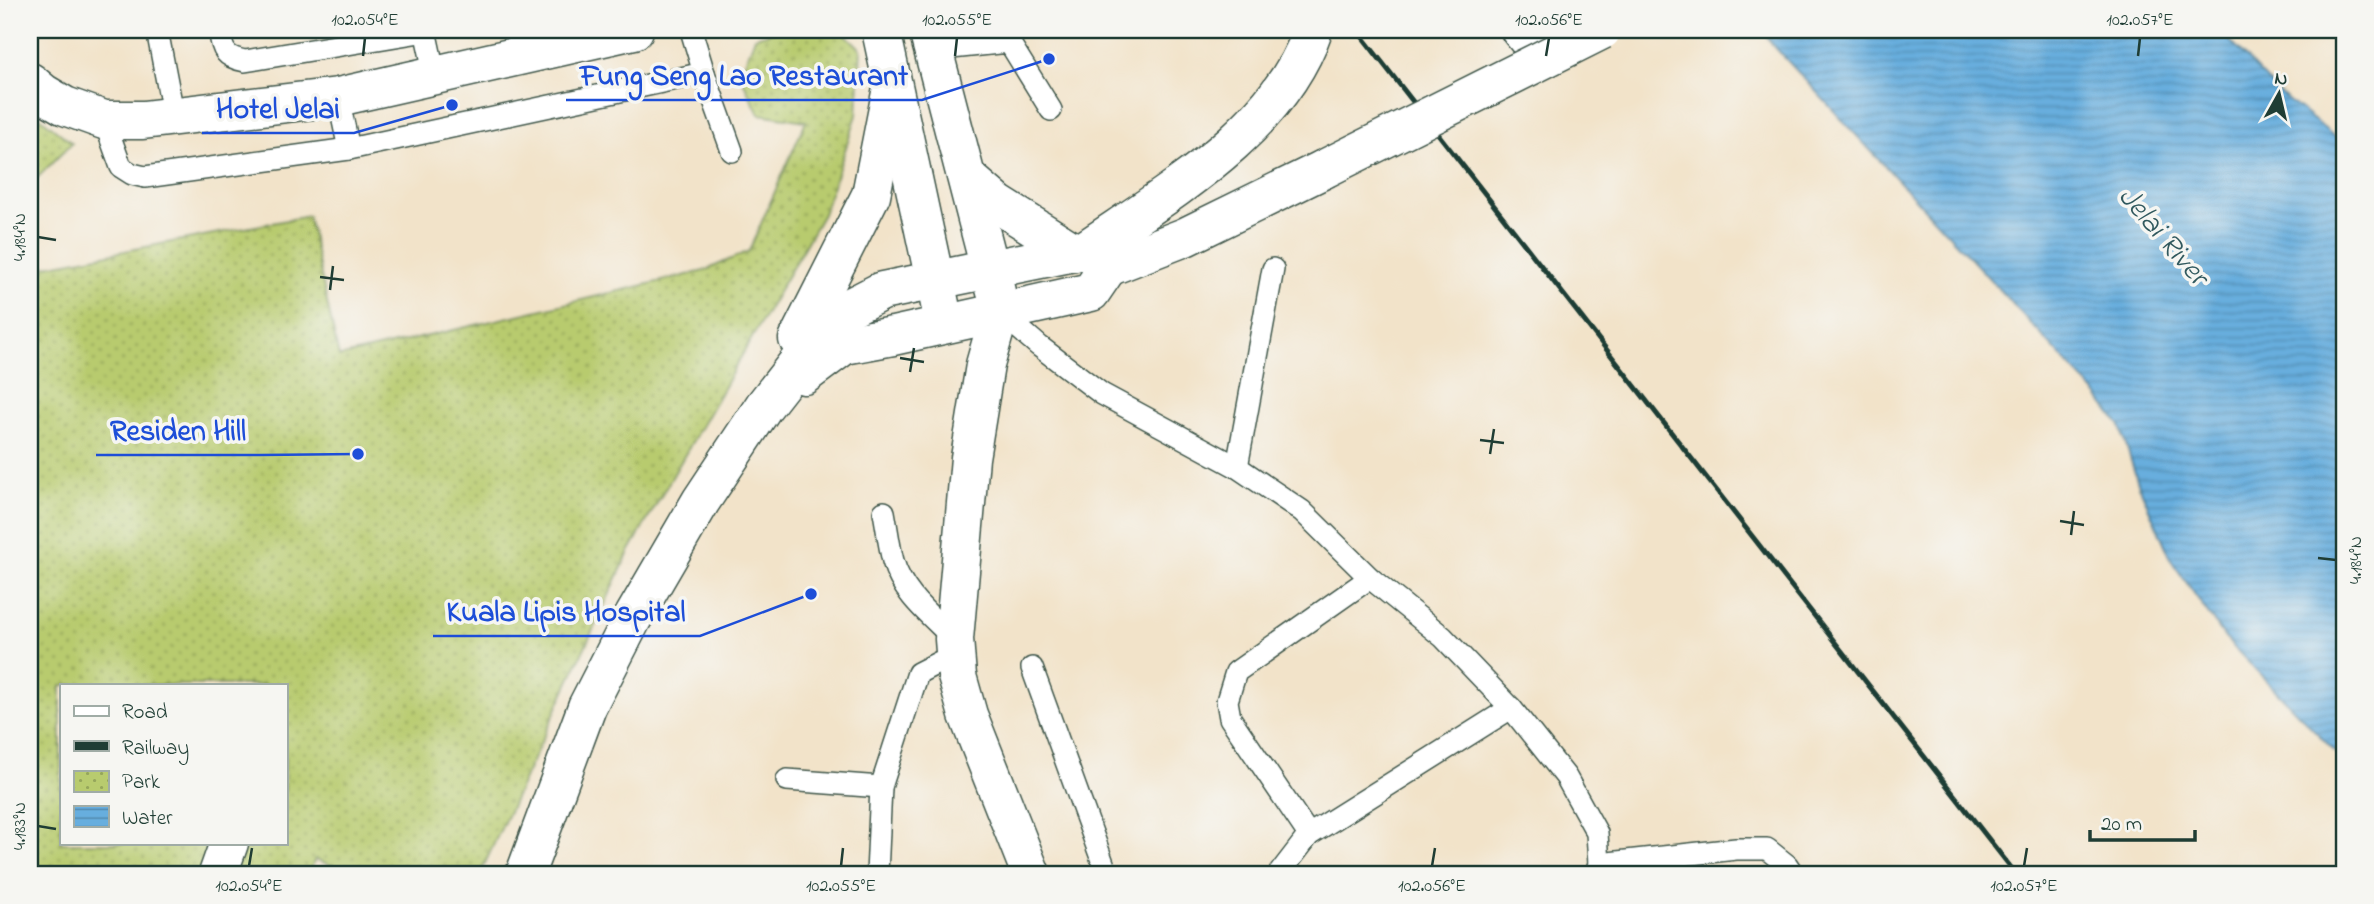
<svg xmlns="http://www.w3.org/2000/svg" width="2374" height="904" viewBox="0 0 2374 904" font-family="'Indie Flower',sans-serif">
<defs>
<pattern id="park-dots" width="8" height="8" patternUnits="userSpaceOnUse" patternTransform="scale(1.75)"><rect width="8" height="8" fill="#b8cb6e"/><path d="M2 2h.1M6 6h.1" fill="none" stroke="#95a65b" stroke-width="1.8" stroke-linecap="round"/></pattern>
<pattern id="water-rules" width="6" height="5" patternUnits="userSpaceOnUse" patternTransform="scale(1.75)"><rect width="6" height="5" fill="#67aede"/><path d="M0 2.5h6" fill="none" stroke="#548fb5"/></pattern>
</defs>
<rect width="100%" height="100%" fill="#f6f6f2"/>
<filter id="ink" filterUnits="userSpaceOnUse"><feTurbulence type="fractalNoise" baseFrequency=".0143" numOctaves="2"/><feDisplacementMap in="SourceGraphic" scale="14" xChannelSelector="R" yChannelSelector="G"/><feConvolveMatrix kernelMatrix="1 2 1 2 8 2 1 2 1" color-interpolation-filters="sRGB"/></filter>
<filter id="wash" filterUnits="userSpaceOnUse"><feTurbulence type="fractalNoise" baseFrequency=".00686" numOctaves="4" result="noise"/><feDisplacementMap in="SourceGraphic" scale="28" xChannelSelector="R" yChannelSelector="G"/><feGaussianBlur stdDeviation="1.57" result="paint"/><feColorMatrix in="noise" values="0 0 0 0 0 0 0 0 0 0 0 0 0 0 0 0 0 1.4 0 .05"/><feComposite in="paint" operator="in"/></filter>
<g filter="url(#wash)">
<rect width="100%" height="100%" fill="#f2e3c9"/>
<g fill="url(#park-dots)" stroke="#6c8451" stroke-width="2" fill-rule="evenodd">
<path d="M779,30H841L861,49L857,115L823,214L629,552L480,874H354L315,859L309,874H30V269L308,216L339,357L704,271L749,251L806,121L759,114L740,75L755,37ZM61,685H285V843H61Z"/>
<path d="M30,109L72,143L30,185Z"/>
</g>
<path fill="url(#water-rules)" stroke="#437689" stroke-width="2" d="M1762,30H2220L2277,91L2344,144V761L2225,638L2173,563L2139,486L2120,426L2097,395L1772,44Z"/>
</g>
<g filter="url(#ink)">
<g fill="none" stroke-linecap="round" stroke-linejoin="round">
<defs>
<g id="service">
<path d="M157,30L174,118"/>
<path d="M219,30C223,50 223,57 245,61L426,31"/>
<path d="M425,30L435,76"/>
<path d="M932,50L1009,42L1051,110"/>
<path d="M704,73L732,151"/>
<path d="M338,97L349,149"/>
<path d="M104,120L121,167L132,174L145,177L349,149L704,73L691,30"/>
<path d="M1000,312L1039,346L1102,394L1237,467L1302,511L1370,578L1443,637L1511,708L1566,777L1597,833L1599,864L1596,874"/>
<path d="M1237,467L1273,269"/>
<path d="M884,512C887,528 889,545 893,561C902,594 931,616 954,639"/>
<path d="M1032,668L1107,874"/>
<path d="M787,780L881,787"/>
<path d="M1309,835L1230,718L1227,701L1236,672L1370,578"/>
<path d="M1599,864L1736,849H1767L1787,865L1793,874"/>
<path d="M877,874L881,787L918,673L955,654"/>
<path d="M1279,874L1309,835L1511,708"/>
</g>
<g id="minor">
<path d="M1520,30L1543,58"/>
<path d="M30,82L43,93L65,106L104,120H143L338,97L634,30"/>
<path d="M1085,250C1168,193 1279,130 1313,30"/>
<path d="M1000,312L985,365L970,458L954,639L957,676L968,715L1031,874"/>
<path d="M218,874L229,843"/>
</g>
<g id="tertiary">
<path d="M881,30L940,304"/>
<path d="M928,30L996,292"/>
<path d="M968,178L998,204L1074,252"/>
<path d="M1108,267L1185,237L1324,169"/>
<path d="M798,339L871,195L892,88"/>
<path d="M804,375L844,345L893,336L1091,292L1108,267"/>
<path d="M525,874L587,707L631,621L701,501L764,406L835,315L882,291L1085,250L1108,267"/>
</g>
</defs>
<use href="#service" stroke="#3f564a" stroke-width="24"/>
<use href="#minor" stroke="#3f564a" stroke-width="41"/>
<use href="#tertiary" stroke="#3f564a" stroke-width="41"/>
<use href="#service" stroke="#fff" stroke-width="21"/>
<use href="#minor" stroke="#fff" stroke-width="38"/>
<use href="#tertiary" stroke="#fff" stroke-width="38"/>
<path stroke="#1f3d34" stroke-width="5" d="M1357,30L2016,874"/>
<defs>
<path id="tertiary-bridge" d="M1324,169L1602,30"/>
</defs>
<use href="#tertiary-bridge" stroke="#3f564a" stroke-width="41" stroke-linecap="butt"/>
<use href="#tertiary-bridge" stroke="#fff" stroke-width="38"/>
</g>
</g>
<path fill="none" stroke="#1f3d34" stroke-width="2.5" d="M363,56L365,38M955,56L957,38M1546,56L1549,38M2138,56L2140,38M38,237L56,240M320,277L344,280M330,290L333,266M900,358L924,362M910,372L914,348M1480,440L1504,443M1490,454L1494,429M2060,521L2084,525M2071,535L2074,511M2318,558L2336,560M38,826L56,829M249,866L252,848M841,866L843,848M1432,866L1435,848M2024,866L2027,848"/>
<g text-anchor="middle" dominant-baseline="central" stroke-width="7" stroke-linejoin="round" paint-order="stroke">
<g font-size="30" font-style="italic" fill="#31595e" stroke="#f6f6f2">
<text transform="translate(2162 237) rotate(49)">Jelai River</text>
</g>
</g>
<path fill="none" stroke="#1d4ed8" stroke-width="2.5" d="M1049 59L922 100H566M452 105L354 133H202M358 454L261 455H96M811 594L700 636H433"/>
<g fill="#1d4ed8" stroke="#f6f6f2" stroke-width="2.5">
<circle cx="1049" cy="59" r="7"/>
<circle cx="452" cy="105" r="7"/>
<circle cx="358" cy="454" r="7"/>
<circle cx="811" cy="594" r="7"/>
</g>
<g font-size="30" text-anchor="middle" font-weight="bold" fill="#1d4ed8" stroke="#f6f6f2" stroke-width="7" stroke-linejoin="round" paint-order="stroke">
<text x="744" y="85">Fung Seng Lao Restaurant</text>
<text x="278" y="118">Hotel Jelai</text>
<text x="178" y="440">Residen Hill</text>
<text x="566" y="621">Kuala Lipis Hospital</text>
</g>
<rect width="2374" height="904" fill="none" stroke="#f6f6f2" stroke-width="77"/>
<rect x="60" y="684" width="228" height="161" fill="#f6f6f2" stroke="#a0aca6" stroke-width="2"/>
<rect x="74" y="706" width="35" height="10" fill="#ffffff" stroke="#a0aca6" stroke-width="2"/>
<text x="122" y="718" font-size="21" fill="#1f3d34">Road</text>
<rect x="74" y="741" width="35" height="10" fill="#1f3d34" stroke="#a0aca6" stroke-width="2"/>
<text x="122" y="754" font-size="21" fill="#1f3d34">Railway</text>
<rect x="74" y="771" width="35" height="21" fill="url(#park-dots)" stroke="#a0aca6" stroke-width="2"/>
<text x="122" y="788" font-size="21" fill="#1f3d34">Park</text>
<rect x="74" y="806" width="35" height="21" fill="url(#water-rules)" stroke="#a0aca6" stroke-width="2"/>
<text x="122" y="824" font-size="21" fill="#1f3d34">Water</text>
<g transform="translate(2279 94) rotate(8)" stroke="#f6f6f2" stroke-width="5" paint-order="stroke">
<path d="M0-5L12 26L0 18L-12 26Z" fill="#1f3d34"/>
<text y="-10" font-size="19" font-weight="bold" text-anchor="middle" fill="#1f3d34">N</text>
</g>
<path d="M2090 830v10h105v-10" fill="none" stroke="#1f3d34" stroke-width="3.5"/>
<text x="2101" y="830" font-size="21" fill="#1f3d34" stroke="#f6f6f2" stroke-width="5" paint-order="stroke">20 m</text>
<rect x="38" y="38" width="2298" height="828" fill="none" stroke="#1f3d34" stroke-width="2.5"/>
<g font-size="18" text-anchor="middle" fill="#1f3d34">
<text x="365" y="25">102.054°E</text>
<text x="957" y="25">102.055°E</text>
<text x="1549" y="25">102.056°E</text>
<text x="2140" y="25">102.057°E</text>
<text transform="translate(19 237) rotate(-90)" y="6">4.184°N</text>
<text transform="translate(2355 560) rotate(-90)" y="6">4.184°N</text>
<text transform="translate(19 826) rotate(-90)" y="6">4.183°N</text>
<text x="249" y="891">102.054°E</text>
<text x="841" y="891">102.055°E</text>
<text x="1432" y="891">102.056°E</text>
<text x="2024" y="891">102.057°E</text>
</g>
</svg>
